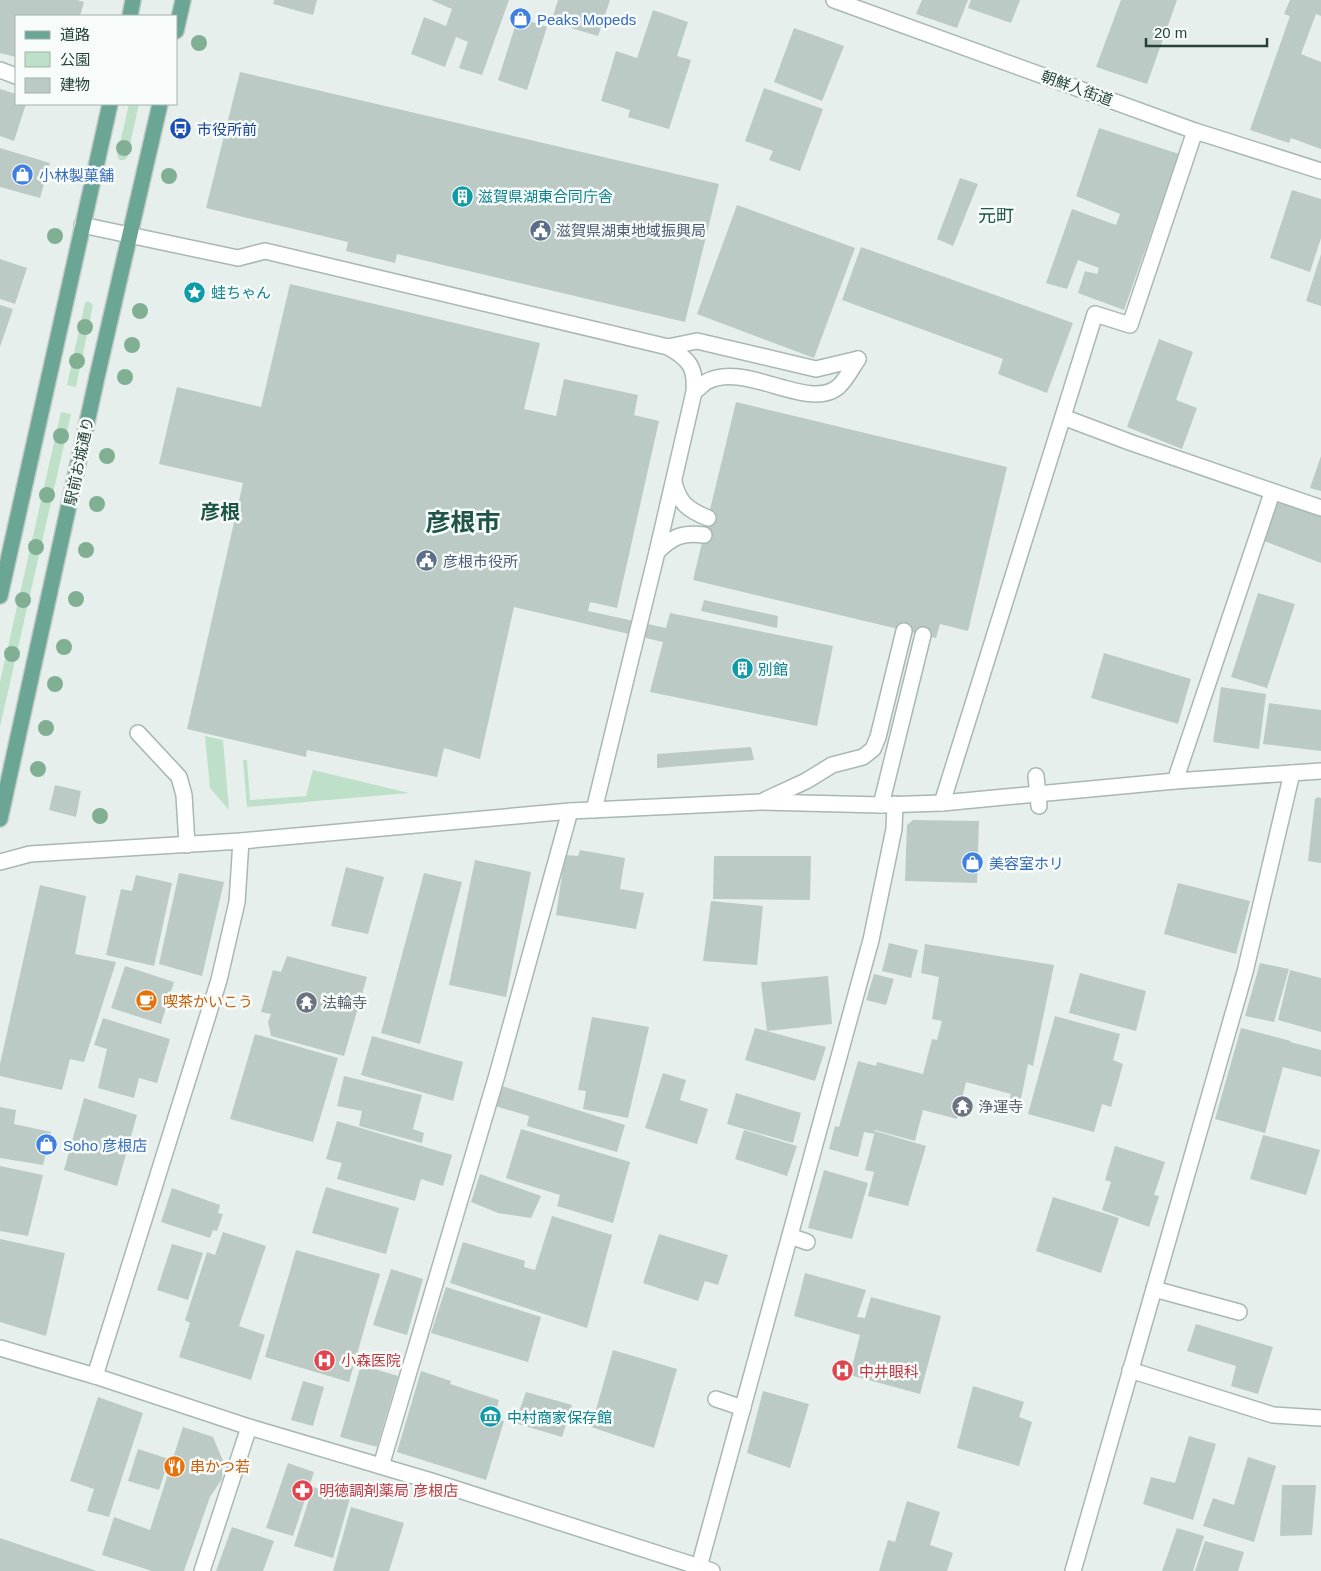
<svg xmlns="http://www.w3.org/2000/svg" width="1321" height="1571" viewBox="0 0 1321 1571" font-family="Arial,'Noto Sans JP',sans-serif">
<rect width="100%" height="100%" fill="#e6efeb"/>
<g fill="#bfe0c8">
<path d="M129,104H139L127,158L124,160H120L117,156Z"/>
<path d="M88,301L93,305L76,387L67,385L85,303Z"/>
<path d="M61,412L71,414L0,727V682Z"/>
<path d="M205,736L223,740L229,810L210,788Z"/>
<path d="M243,760H247L250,800L306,796L313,770L409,793L247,807Z"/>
</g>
<g fill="#bbcac4">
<path d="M0,0H77L84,2L80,16H16V57L0,53Z"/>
<path d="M274,0H317L313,15L273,4Z"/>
<path d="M431,0H509L482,75L459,68L468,42L456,37L445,67L411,54L424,17L446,26L452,9Z"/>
<path d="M558,0H610L598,36L551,22Z"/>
<path d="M922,0H968L957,28L916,14Z"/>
<path d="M971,0H1020L1011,23L968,8Z"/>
<path d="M1121,0H1177L1147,84L1096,67Z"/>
<path d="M1290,0H1321V16L1316,14L1301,54L1321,62V149L1291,138L1289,143L1250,130L1290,16L1284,14Z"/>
<path d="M653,10L688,22L677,56L691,60L669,129L628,117L630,110L601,101L616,51L637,58Z"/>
<path d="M518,17L547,27L527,90L498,80Z"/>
<path d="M794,28L844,46L822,101L774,82Z"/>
<path d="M240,72L719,184L685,322L397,254L395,263L346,251L348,242L206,208Z"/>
<path d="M764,88L823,109L800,171L769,160L773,151L745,141Z"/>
<path d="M0,89L16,94V104H26L14,141L0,136Z"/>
<path d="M1099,128L1179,154L1124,310L1078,293L1085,271L1097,274L1099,268L1078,260L1067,289L1046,283L1072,209L1116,225L1120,214L1076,196Z"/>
<path d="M0,148L50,163L40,198L0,187Z"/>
<path d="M960,178L978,184L953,246L937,239Z"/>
<path d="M1292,190L1321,199V238L1310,272L1270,258Z"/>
<path d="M737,205L855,248L814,358L697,314Z"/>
<path d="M861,247L1073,323L1047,393L998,374L1003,359L842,300Z"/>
<path d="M1321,254V306L1306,301Z"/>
<path d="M0,259L27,268L15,304L0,299Z"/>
<path d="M290,284L540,343L524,409L556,416L564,379L638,395L634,415L659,421L617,608L590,602L588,611L666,628L670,613L833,646L817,726L650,692L663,642L514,607L480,759L444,748L437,777L307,750L306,757L187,729L243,483L159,464L177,387L261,407Z"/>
<path d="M0,305L13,309L0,347Z"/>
<path d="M1159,339L1193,352L1176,400L1197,408L1182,449L1127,427Z"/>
<path d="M736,402L1007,467L968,631L940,624L936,638L693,580Z"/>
<path d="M1321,456V491L1310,488Z"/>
<path d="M1278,499L1321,514V563L1264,541Z"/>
<path d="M1258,593L1295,604L1267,688L1231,677Z"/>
<path d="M704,600L778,616L777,628L701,611Z"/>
<path d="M1104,653L1191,679L1178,724L1091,698Z"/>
<path d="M1221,687L1266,694L1259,749L1213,742Z"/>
<path d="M1269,703L1321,710V751L1263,744Z"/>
<path d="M751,747L754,760L657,768V754Z"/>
<path d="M55,785L81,791L76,817L49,810Z"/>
<path d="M1318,797L1321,798V863L1308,861L1315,799Z"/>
<path d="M913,820L979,821L977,883L905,881L907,825Z"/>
<path d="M580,850L625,858L620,889L644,893L636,929L556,915L565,855L578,856Z"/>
<path d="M714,856H811L810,900L713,899Z"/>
<path d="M475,860L531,872L506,997L449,985Z"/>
<path d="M346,867L384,877L368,934L331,926Z"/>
<path d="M179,873L224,882L202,976L159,964Z"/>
<path d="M424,873L462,882L420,1044L381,1033Z"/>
<path d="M136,875L172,883L154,966L106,955L121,889L132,891Z"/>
<path d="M1178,883L1250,901L1236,954L1164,934Z"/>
<path d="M40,885L86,896L75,954L116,962L84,1062L70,1059L62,1090L0,1076V1064Z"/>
<path d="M711,901L763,906L757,965L703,961Z"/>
<path d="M889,943L918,950L911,978L882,971Z"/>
<path d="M925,944L1054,965L1033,1066L1028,1064L1019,1109L1007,1106L1011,1094L966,1082L957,1119L923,1110L915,1141L875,1130L874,1134L864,1132L858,1157L829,1149L835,1126L839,1127L858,1061L876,1066L877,1062L923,1074L932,1039L937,1040L942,1021L932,1019L939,977L921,973Z"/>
<path d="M287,956L367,977L344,1056L271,1036L268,1022L271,1014L261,1012L273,970L281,972Z"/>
<path d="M1260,963L1289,969L1274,1022L1245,1016Z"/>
<path d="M125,966L174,982L161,1024L111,1008Z"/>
<path d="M1290,970L1321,978V1032L1278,1020Z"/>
<path d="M1080,973L1146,991L1136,1031L1069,1013Z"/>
<path d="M874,974L894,979L886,1005L866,1000Z"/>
<path d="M828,976L832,1024L767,1031L761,982Z"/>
<path d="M1055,1016L1120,1034L1113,1060L1123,1064L1111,1107L1102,1104L1094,1132L1028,1114Z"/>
<path d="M592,1017L649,1027L628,1118L583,1109L586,1091L578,1090Z"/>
<path d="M103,1018L170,1039L157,1083L139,1078L134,1098L98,1088L107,1049L94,1045Z"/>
<path d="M755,1028L826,1047L815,1081L745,1060Z"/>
<path d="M1241,1028L1291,1041L1290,1042L1321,1050V1077L1283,1067L1265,1133L1215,1119Z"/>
<path d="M255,1034L338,1058L313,1142L230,1119Z"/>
<path d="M372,1036L463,1062L453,1101L361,1075Z"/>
<path d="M663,1073L686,1080L680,1100L708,1109L697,1144L645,1128Z"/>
<path d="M344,1076L422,1095L413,1129L424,1133L422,1143L359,1126L362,1111L337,1106Z"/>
<path d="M502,1086L625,1125L617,1152L527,1126L529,1116L495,1106Z"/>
<path d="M736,1093L801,1113L793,1143L727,1124Z"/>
<path d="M84,1098L137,1115L117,1186L64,1170Z"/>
<path d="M0,1107L16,1110L14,1124L51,1132L43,1165L0,1158Z"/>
<path d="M337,1121L452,1155L443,1186L421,1179L415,1201L337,1179L342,1163L326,1159Z"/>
<path d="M521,1129L630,1162L613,1223L557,1206L560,1195L506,1178Z"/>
<path d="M744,1130L797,1146L787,1176L735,1159Z"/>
<path d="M875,1131L926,1146L908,1206L868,1196L874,1172L865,1170Z"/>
<path d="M1263,1135L1320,1150L1306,1195L1250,1179Z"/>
<path d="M1115,1146L1165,1162L1154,1195L1159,1196L1149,1227L1102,1210L1111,1182L1105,1180Z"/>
<path d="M0,1166L43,1175L28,1236L0,1231Z"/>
<path d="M824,1170L868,1183L852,1239L808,1228Z"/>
<path d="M480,1174L541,1196L531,1218L498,1213L471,1202Z"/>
<path d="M326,1187L399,1208L386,1254L312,1233Z"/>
<path d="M172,1188L220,1205L218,1213L223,1214L217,1231L213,1230L210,1238L161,1222Z"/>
<path d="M1053,1197L1119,1218L1101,1273L1036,1251Z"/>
<path d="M552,1216L612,1235L587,1328L450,1283L463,1242L525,1261L524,1267L535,1270Z"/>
<path d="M223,1232L266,1246L239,1326L265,1335L251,1380L179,1357L190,1323L185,1320L207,1252L215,1255Z"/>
<path d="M659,1234L728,1255L718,1285L705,1281L698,1301L643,1283Z"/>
<path d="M0,1239L65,1253L46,1336L0,1322Z"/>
<path d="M172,1244L203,1253L188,1300L157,1290Z"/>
<path d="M296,1250L380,1274L349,1382L265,1357Z"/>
<path d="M391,1269L423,1279L407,1335L373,1325Z"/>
<path d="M805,1273L866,1290L857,1317L865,1318L871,1297L941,1316L920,1394L850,1375L860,1335L794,1316Z"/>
<path d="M446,1287L541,1317L528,1362L431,1333Z"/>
<path d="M1196,1324L1273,1347L1258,1394L1231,1386L1236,1366L1187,1351Z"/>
<path d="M613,1350L677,1369L654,1448L591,1427Z"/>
<path d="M361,1365L398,1376L377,1447L340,1437Z"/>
<path d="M421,1371L451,1381L450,1384L499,1400L494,1418L504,1421L486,1480L397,1452Z"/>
<path d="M303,1381L324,1387L313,1426L291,1420Z"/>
<path d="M973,1386L1024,1402L1019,1417L1032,1422L1019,1466L957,1448Z"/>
<path d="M763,1391L809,1404L790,1468L747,1453Z"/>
<path d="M526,1392L572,1405L562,1437L515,1423Z"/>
<path d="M98,1397L143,1413L109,1517L87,1511L94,1489L70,1481Z"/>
<path d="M183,1427L213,1437L223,1461L222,1479L210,1497L184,1571H152L102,1555L114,1517L150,1530Z"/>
<path d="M1189,1436L1216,1444L1193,1520L1143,1504L1151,1477L1175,1483Z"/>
<path d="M138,1449L169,1459L159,1490L128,1481Z"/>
<path d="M1248,1457L1276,1466L1254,1542L1203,1526L1213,1498L1234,1505Z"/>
<path d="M288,1463L314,1472L293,1536L266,1528Z"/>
<path d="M1282,1485H1316L1312,1535L1280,1536Z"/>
<path d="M313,1487L350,1498L333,1558L294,1546Z"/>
<path d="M907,1501L940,1512L930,1545L953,1553L947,1571H879L888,1540L895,1542Z"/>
<path d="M351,1507L404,1523L389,1571H333Z"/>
<path d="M232,1527L274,1541L263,1571H216Z"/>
<path d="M1177,1528L1204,1536L1193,1571H1162Z"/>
<path d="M0,1538L97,1571H0Z"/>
<path d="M1205,1541L1244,1552L1238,1571H1195Z"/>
</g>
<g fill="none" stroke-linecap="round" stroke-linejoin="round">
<defs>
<g id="minor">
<path d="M834,0L1195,131L1321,171"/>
<path d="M0,70L16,76"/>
<path d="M82,225L238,258L265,251L668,347C689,359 696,367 694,392L657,552L594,810"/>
<path d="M668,347L697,341L816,369L858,359"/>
<path d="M694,392C698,389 702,385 706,382C744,360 808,412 838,387C846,380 852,368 858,359"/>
<path d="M1063,417L1132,443L1321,508"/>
<path d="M674,482C679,503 688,510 708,518"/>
<path d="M657,552C672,537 682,532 704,535"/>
<path d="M138,733L179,777L184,795L187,845"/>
<path d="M1036,776L1039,806"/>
<path d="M1175,781L1272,493"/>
<path d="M765,800L806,781L832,765L863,757L873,749L878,737L904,631"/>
<path d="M942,803L1095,314L1130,325L1195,131"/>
<path d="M881,805L923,635"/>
<path d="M0,862L30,854L241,841L570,811L761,802L881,805L942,803L1175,781L1321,771"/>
<path d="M790,1236L807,1242"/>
<path d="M1154,1289L1239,1312"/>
<path d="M0,1348L95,1376L249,1427L431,1481L712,1571"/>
<path d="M1130,1370L1273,1415L1321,1418"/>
<path d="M95,1376L219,980L237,902L241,841"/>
<path d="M716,1399L743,1408"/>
<path d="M381,1466L497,1075L570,811"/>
<path d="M699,1567L871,940L894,829L895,804"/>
<path d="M202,1571L249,1427"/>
<path d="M1073,1571L1245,972L1292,773"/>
</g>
<g id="major">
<path d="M130,16L133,0"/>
<path d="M176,31L183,0"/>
<path d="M0,596L110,104"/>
<path d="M0,819L97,377L160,104"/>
</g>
</defs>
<use href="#minor" stroke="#a8b8b2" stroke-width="18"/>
<use href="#major" stroke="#c2cac8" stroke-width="18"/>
<use href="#minor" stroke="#fff" stroke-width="15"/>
<use href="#major" stroke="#6aa596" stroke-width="15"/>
</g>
<g fill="#80af93">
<circle cx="199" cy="43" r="8"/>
<circle cx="124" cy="148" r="8"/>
<circle cx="169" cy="176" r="8"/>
<circle cx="55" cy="236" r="8"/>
<circle cx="140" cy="311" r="8"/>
<circle cx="85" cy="327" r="8"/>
<circle cx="132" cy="345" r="8"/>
<circle cx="77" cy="361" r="8"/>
<circle cx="125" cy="377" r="8"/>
<circle cx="61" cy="436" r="8"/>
<circle cx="107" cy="456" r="8"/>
<circle cx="47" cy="495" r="8"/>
<circle cx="97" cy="504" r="8"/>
<circle cx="36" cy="547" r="8"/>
<circle cx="86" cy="550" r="8"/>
<circle cx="76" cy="599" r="8"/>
<circle cx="23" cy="600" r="8"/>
<circle cx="64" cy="647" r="8"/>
<circle cx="12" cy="654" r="8"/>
<circle cx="55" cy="684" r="8"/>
<circle cx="46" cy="728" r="8"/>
<circle cx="38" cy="769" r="8"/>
<circle cx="100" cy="816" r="8"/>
</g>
<defs>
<symbol id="shop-disc" viewBox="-11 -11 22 22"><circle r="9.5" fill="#3f7fe0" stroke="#f7fbf9"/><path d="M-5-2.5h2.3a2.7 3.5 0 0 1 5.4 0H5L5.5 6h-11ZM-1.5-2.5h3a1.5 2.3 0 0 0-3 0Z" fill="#fff"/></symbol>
<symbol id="bus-disc" viewBox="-11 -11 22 22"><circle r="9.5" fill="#1a4fb4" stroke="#f7fbf9"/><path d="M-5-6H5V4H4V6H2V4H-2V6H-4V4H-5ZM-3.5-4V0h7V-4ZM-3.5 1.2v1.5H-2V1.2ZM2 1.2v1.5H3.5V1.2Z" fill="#fff"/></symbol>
<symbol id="building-disc" viewBox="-11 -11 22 22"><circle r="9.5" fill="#0f9aa8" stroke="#f7fbf9"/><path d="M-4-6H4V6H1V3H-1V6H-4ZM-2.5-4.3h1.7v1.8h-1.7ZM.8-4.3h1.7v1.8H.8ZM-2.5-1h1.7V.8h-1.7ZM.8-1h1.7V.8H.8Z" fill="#fff"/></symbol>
<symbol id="civic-disc" viewBox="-11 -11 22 22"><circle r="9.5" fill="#5c6f8a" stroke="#f7fbf9"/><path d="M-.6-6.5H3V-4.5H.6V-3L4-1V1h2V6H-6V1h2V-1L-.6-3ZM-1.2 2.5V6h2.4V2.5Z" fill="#fff"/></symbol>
<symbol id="sight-disc" viewBox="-11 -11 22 22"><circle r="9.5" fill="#0f9aa8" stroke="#f7fbf9"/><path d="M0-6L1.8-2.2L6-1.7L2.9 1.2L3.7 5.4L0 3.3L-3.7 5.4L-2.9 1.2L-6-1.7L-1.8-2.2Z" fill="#fff"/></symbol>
<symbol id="cafe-disc" viewBox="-11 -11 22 22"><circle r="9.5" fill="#e8710a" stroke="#f7fbf9"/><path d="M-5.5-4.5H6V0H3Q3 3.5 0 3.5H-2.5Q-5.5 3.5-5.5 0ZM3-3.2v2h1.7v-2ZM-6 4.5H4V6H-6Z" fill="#fff"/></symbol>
<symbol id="temple-disc" viewBox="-11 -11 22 22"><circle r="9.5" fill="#6b7280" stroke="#f7fbf9"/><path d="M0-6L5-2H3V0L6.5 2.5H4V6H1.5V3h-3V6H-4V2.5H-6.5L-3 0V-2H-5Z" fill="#fff"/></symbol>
<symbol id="hospital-disc" viewBox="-11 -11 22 22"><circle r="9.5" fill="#e0444e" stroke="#f7fbf9"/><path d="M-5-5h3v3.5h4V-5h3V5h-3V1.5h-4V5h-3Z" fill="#fff"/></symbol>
<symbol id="museum-disc" viewBox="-11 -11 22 22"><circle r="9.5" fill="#0f9aa8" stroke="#f7fbf9"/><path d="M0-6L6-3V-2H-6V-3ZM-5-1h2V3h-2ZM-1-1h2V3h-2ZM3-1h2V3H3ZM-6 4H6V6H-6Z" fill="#fff"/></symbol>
<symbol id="restaurant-disc" viewBox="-11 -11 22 22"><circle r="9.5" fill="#e8710a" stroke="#f7fbf9"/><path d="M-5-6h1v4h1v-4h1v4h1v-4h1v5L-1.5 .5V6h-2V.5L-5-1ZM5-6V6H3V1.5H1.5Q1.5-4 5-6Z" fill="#fff"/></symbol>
<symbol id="pharmacy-disc" viewBox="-11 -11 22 22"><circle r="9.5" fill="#e0444e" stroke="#f7fbf9"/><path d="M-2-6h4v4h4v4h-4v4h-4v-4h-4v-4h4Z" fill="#fff"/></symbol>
</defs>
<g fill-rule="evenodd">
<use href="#shop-disc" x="508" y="6" width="25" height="25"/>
<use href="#bus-disc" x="168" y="116" width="25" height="25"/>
<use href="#shop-disc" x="10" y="162" width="25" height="25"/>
<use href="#building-disc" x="450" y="184" width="25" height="25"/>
<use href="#civic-disc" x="528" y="218" width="25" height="25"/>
<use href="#sight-disc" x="182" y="280" width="25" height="25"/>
<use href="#civic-disc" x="414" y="548" width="25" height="25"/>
<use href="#building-disc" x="730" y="656" width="25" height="25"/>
<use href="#shop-disc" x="960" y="850" width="25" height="25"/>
<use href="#cafe-disc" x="134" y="988" width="25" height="25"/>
<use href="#temple-disc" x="294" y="990" width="25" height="25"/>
<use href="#temple-disc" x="950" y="1094" width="25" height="25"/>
<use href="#shop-disc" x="34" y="1132" width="25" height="25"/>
<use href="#hospital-disc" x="312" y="1348" width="25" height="25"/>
<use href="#hospital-disc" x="830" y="1358" width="25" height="25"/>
<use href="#museum-disc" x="478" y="1404" width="25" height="25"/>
<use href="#restaurant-disc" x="162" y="1454" width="25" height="25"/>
<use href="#pharmacy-disc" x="290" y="1478" width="25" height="25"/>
</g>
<g text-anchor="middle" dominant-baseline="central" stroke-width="5" stroke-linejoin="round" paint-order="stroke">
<g font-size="15" fill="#366cbe" stroke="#f7fbf9" text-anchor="start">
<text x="537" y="19">Peaks Mopeds</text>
<text x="39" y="175">小林製菓舗</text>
<text x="989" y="863">美容室ホリ</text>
<text x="63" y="1145">Soho 彦根店</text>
</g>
<g font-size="15" fill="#24423a" stroke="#f7fbf9">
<text transform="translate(1077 88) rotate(20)">朝鮮人街道</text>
<text transform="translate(79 461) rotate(-78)">駅前お城通り</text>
</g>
<g font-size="15" fill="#164399" stroke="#f7fbf9" text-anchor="start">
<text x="197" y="129">市役所前</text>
</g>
<g font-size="15" fill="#0d838f" stroke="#f7fbf9" text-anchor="start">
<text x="478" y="196">滋賀県湖東合同庁舎</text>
<text x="211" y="292">蛙ちゃん</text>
<text x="758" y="669">別館</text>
<text x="507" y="1417">中村商家保存館</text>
</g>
<g font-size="15" fill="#4e5e75" stroke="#f7fbf9" text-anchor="start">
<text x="556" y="230">滋賀県湖東地域振興局</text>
<text x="443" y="561">彦根市役所</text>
</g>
<g font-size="15" fill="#c56008" stroke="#f7fbf9" text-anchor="start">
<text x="163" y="1001">喫茶かいこう</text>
<text x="190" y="1466">串かつ若</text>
</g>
<g font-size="15" fill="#5b616d" stroke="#f7fbf9" text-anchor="start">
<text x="322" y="1002">法輪寺</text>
<text x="978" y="1106">浄運寺</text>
</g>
<g font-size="15" fill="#be3a42" stroke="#f7fbf9" text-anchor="start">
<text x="341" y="1360">小森医院</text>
<text x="859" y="1371">中井眼科</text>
<text x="319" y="1490">明徳調剤薬局 彦根店</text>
</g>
<g font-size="18" fill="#1f5548" stroke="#f7fbf9">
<text x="996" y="216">元町</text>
</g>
<g font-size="20" font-weight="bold" fill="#1f5548" stroke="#f7fbf9">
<text x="220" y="512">彦根</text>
</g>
<g font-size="25" font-weight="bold" fill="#1f5548" stroke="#f7fbf9">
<text x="463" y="522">彦根市</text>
</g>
</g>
<rect x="15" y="15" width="162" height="90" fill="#f7fbf9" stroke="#a3b1ad"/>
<rect x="25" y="31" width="25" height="8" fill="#6aa596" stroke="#a3b1ad"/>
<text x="60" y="40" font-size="15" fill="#24423a">道路</text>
<rect x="25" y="52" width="25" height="15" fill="#bfe0c8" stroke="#a3b1ad"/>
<text x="60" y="65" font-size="15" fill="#24423a">公園</text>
<rect x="25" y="78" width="25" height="15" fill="#bbcac4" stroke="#a3b1ad"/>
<text x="60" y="90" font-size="15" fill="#24423a">建物</text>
<path d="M1146 38v8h121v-8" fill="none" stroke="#24423a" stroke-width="2.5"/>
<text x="1154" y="38" font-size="15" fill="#24423a" stroke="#f7fbf9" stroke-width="4" paint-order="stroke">20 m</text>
</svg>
